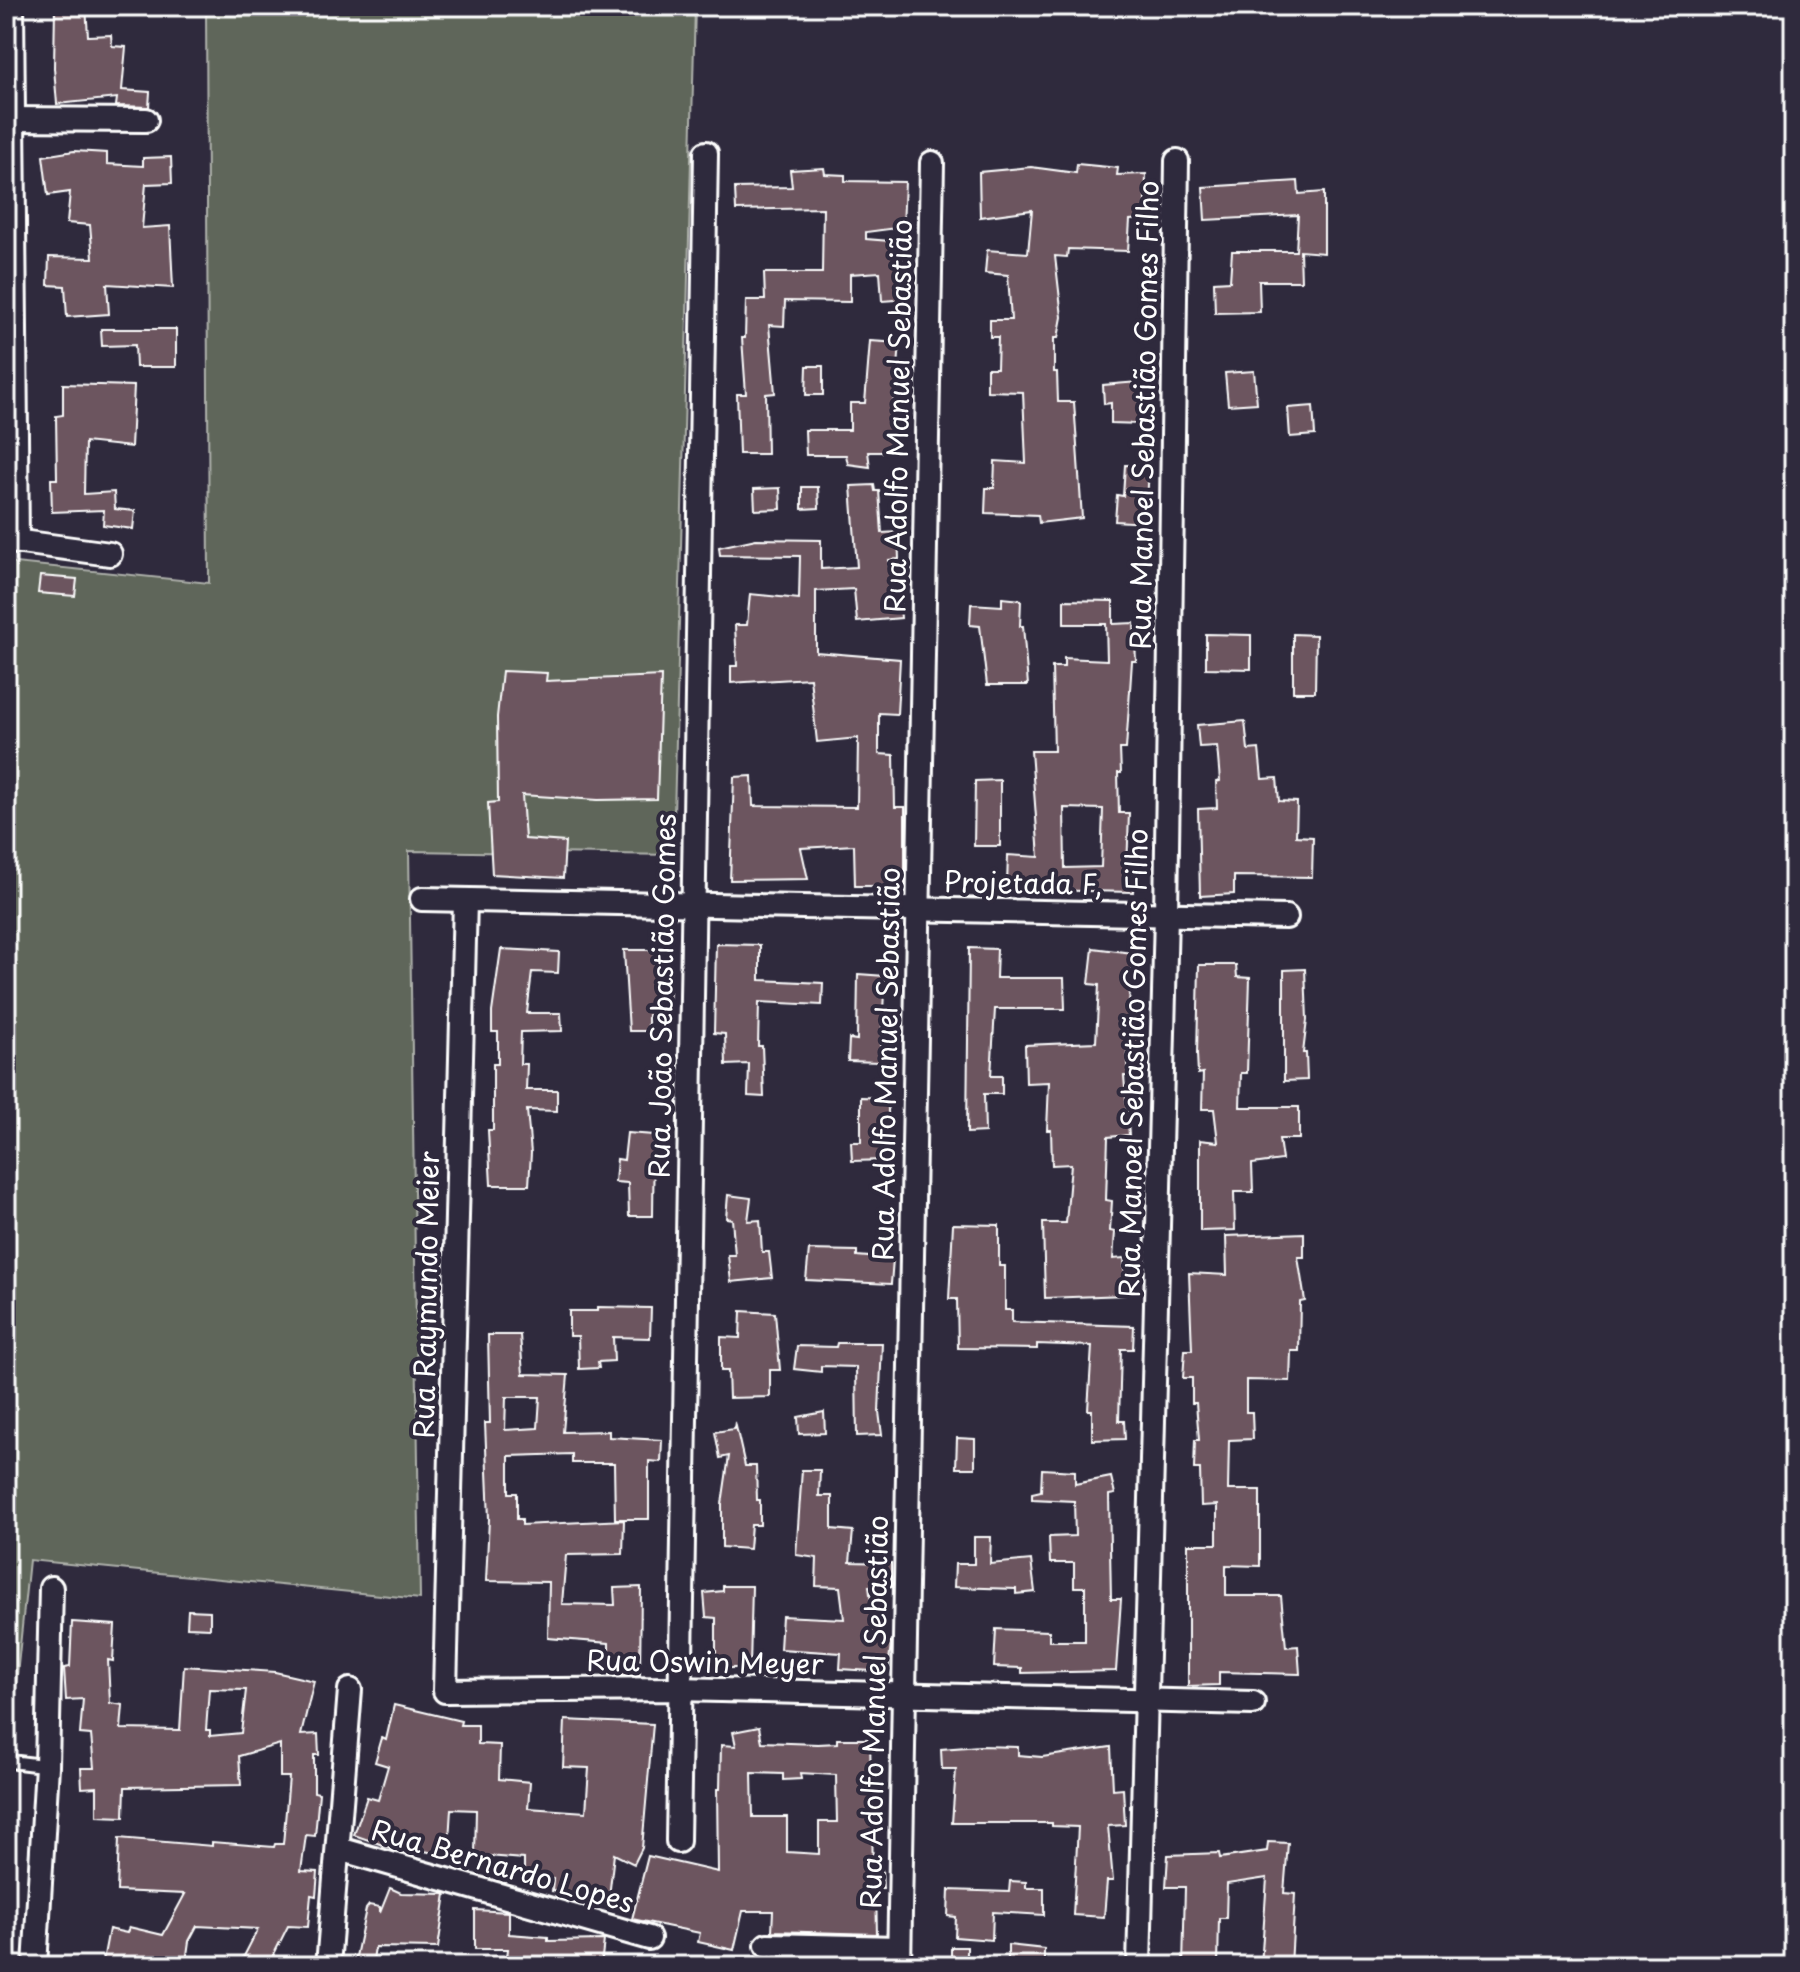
<svg xmlns="http://www.w3.org/2000/svg" width="1800" height="1972" viewBox="0 0 1800 1972" font-family="'Playpen Sans',sans-serif">
<rect width="100%" height="100%" fill="#2f2a3d"/>
<filter id="ink" filterUnits="userSpaceOnUse"><feTurbulence type="fractalNoise" baseFrequency=".0125" numOctaves="2"/><feDisplacementMap in="SourceGraphic" scale="16" xChannelSelector="R" yChannelSelector="G"/><feConvolveMatrix kernelMatrix="1 2 1 2 8 2 1 2 1" color-interpolation-filters="sRGB"/></filter>
<g filter="url(#ink)">
<path fill="#5f665a" stroke="#afb2ac" stroke-width="2" d="M206,6H695L673,855L409,851L420,1599L29,1560L10,1742L6,1741V562L209,583Z"/>
<g fill="#6c545e" stroke="#fff" stroke-width="2" fill-rule="evenodd">
<path d="M55,6H86L88,36L111,35L112,46L126,47L122,90L150,92L149,107L116,106L117,98L57,104L54,68Z"/>
<path d="M74,151L107,153V164L143,166V158L171,157L172,183L146,184L142,228L170,226L173,288L107,284L109,314L67,317L65,286L48,285L49,257L93,258L90,225L67,223L70,192L48,195L43,156Z"/>
<path d="M1077,164L1118,168L1117,175L1146,174L1145,219L1130,220L1128,251L1068,249L1067,257L1055,256L1062,317L1058,338H1054V372H1057L1058,402H1074L1082,518L1039,523L1038,515L985,513L986,488H994L995,461L1026,463L1023,392L987,391V368H997L998,337H990V320H1011L1008,275L985,273L987,250L1028,253L1032,210L980,217L979,172L1031,167L1076,173Z"/>
<path d="M824,168L825,174L845,175V181L905,182L903,227L866,232V239L902,242V270H907L909,299L882,301L880,272L850,274V302L785,301L784,326L769,325L775,393L766,394L767,454H739L737,394H746L742,338H745L746,300H765L764,273H822L823,208L736,210L735,188L792,187L790,170Z"/>
<path d="M1298,181L1299,194L1324,192V253L1300,251L1301,281H1259L1260,312L1215,313L1214,282L1230,281L1232,251H1296L1298,215L1205,220L1203,187Z"/>
<path d="M101,329H176V367H136L135,345L102,346Z"/>
<path d="M870,341L900,343L897,379H901V396L894,395L890,452H868L870,467L848,464L846,455H806L805,430H850V403H865Z"/>
<path d="M807,366H823V395H806Z"/>
<path d="M1254,371L1257,403L1228,405L1225,373Z"/>
<path d="M1138,382L1141,424L1111,423V403L1104,404L1103,385Z"/>
<path d="M63,384L134,386L131,447L85,442L84,494L114,492L115,509L135,511L133,529L103,525L104,510L52,512L51,479H57L56,416L63,415Z"/>
<path d="M1313,406L1315,435L1290,437L1288,408Z"/>
<path d="M1125,465L1149,466L1146,523L1115,521L1117,495L1123,496Z"/>
<path d="M874,485L875,491H879L882,533L898,532L899,559L889,560L893,596H899L901,618L857,622L854,589L816,591V652L900,659L897,714L879,713V754L894,755L895,807H905V886H855L854,845L801,848L808,879L730,880L734,777L752,776L753,806L857,807L858,738L817,742L810,678L731,683V666H737L735,625H747L750,594L799,599L800,556L720,555L719,547L756,539L821,540V569L857,567L851,486Z"/>
<path d="M802,487H818L819,508L802,509Z"/>
<path d="M780,488L781,509L755,510L754,489Z"/>
<path d="M40,576L77,579L75,596L38,593Z"/>
<path d="M1002,598L1021,600L1020,626H1023L1028,685H987L980,626L970,625L971,604L1002,606Z"/>
<path d="M1064,600L1113,601V624L1134,623L1136,661H1132L1126,749H1120L1121,773H1118L1119,813H1129L1127,871L1134,872L1133,892L1039,890V886L1007,885L1008,855L1039,857L1031,751H1054L1052,667H1064V658L1107,660L1106,624H1064ZM1064,808L1103,809L1101,867L1065,868Z"/>
<path d="M1206,634L1251,635V669L1206,668Z"/>
<path d="M1293,634L1316,635L1315,692H1293Z"/>
<path d="M502,671L547,673L546,681L661,676L657,799L598,800L522,795L525,839L565,842L563,878L492,874L488,803L498,802L497,717Z"/>
<path d="M1245,721L1248,750L1259,749L1262,779L1277,778L1279,801L1297,802L1296,836L1313,837L1312,877L1234,876V894L1200,896L1198,809L1217,808L1216,782L1220,781L1217,746L1199,747L1197,725Z"/>
<path d="M1000,780V846H974L975,781Z"/>
<path d="M716,944L760,945V980L823,983L822,1005L759,1002L758,1046H762L764,1097L748,1096L749,1064L726,1065L725,1034L714,1033Z"/>
<path d="M969,948L997,949L996,978H1064L1065,1009H995L991,1076H1002V1094H984L985,1132L967,1133Z"/>
<path d="M1093,948L1133,953L1127,1029H1139L1138,1046L1127,1045L1129,1076H1124L1129,1135L1108,1137L1106,1200L1112,1201L1110,1231L1115,1232L1113,1259L1124,1258L1126,1295L1045,1298L1043,1223H1066L1071,1164L1052,1165L1051,1130H1047L1049,1082L1026,1083L1025,1045L1096,1042L1099,985L1089,984Z"/>
<path d="M501,949L559,952L558,973L532,972L527,1013H561L562,1031L521,1032L520,1064H527L526,1090H557V1111L527,1110L531,1153L529,1185H491L488,1130H493V1064H498V1032H492V1012Z"/>
<path d="M624,950H655V990L670,991L668,1016L648,1015V1031H629Z"/>
<path d="M1199,965H1236L1237,977L1250,978L1247,1073H1241L1240,1107H1299V1139H1279L1282,1160L1252,1164L1253,1192H1234L1235,1230L1200,1231V1140L1218,1142L1214,1109H1202L1203,1073L1198,1074L1197,1054Z"/>
<path d="M1305,969L1307,1020L1303,1053H1306L1307,1080L1284,1081V970Z"/>
<path d="M858,974L885,976L880,1062L848,1061L849,1039L857,1040Z"/>
<path d="M861,1097L888,1098V1124H884L885,1160L852,1161L851,1142H861Z"/>
<path d="M627,1133L654,1135L653,1216H629L628,1183L615,1182L617,1159L624,1160Z"/>
<path d="M728,1195L751,1198L748,1221L760,1220L762,1252H769L772,1278L731,1282L728,1255H735L732,1219L726,1218Z"/>
<path d="M953,1224L999,1225V1266H1005V1310H1012V1322L1134,1326L1133,1349H1121L1119,1421H1124L1125,1439L1092,1440V1410H1088L1092,1346L1037,1344V1349L958,1348L957,1299H949Z"/>
<path d="M1304,1233V1257H1298L1305,1301L1300,1302L1299,1351H1291L1290,1381L1246,1380V1412H1252L1253,1439L1229,1440L1228,1490H1260V1566L1226,1565V1596H1281L1286,1647L1298,1646L1300,1674L1219,1672V1685L1188,1686V1544H1217V1505L1201,1506L1200,1469H1194L1195,1440H1199L1196,1403H1192V1378H1183L1185,1350H1192L1189,1273L1227,1275L1226,1236Z"/>
<path d="M809,1250L857,1251V1256L893,1259L891,1284L806,1280Z"/>
<path d="M597,1307L651,1308L650,1338L613,1337L614,1361L598,1362L599,1368L579,1369L578,1336H569V1311H597Z"/>
<path d="M741,1311L775,1313L780,1370H770V1397L729,1398L728,1371H721V1337L740,1338Z"/>
<path d="M488,1335H520L523,1374L568,1375L563,1432L609,1431V1437L662,1440L661,1462L649,1461V1519H615L614,1463H572V1454L509,1456V1493H517V1519H522V1525L624,1520L623,1554L566,1555L562,1604L615,1605L614,1588L641,1587L640,1675H609V1643L548,1638L549,1582L486,1581L489,1519L485,1423H490ZM506,1397H540L538,1428L505,1430Z"/>
<path d="M837,1343H882L879,1412L882,1435L857,1436L856,1367L821,1366V1372L794,1369L797,1346L836,1347Z"/>
<path d="M824,1412L825,1433L799,1434L798,1417Z"/>
<path d="M735,1422L745,1466H756L757,1500H760V1525H751L749,1549L722,1547V1504L729,1456L720,1458L715,1432L734,1429Z"/>
<path d="M957,1438L975,1439V1468H956Z"/>
<path d="M1042,1469L1075,1471V1484L1111,1477L1115,1494L1109,1495L1111,1599H1121L1116,1671L1022,1673V1668L994,1667L996,1629L1049,1631V1641H1085V1587H1074V1563H1050L1049,1537L1075,1536L1074,1501L1032,1499V1493L1041,1491Z"/>
<path d="M802,1470H820L819,1496H832V1529L853,1531L850,1562L891,1563V1587L869,1586L876,1641L891,1642L888,1672L840,1669L841,1653L780,1649L782,1616L844,1619L840,1587L816,1586L817,1558L796,1555Z"/>
<path d="M974,1537H991L990,1564L1031,1560L1035,1592L1016,1594V1589L954,1587L955,1564H974Z"/>
<path d="M723,1586H752L750,1668H716V1618L706,1617L704,1593L723,1591Z"/>
<path d="M188,1610L210,1611V1628L187,1627Z"/>
<path d="M72,1622L115,1625L113,1661L108,1660L110,1703L123,1705L121,1729L180,1730L184,1666L275,1672L314,1681L301,1735L318,1734L319,1755H314V1792L319,1793L315,1836L306,1835L301,1871L318,1872L316,1896L311,1895L308,1927L288,1926L268,1966H258L243,1958L258,1929L197,1926L189,1941L186,1962L154,1957L151,1966H102L109,1929L127,1933L129,1927L163,1935L185,1894L117,1891L119,1838L212,1846V1842L274,1847L275,1844H283L289,1777H280V1744L239,1756L241,1785L125,1787L124,1817L97,1816V1787L82,1788L81,1768H94L91,1735L80,1734L83,1699L66,1700L64,1668L70,1667ZM209,1689L246,1690L241,1733L210,1736V1730H206Z"/>
<path d="M394,1705L461,1721L460,1725H478V1744L500,1745L499,1779L530,1782L528,1808L586,1812L589,1768L563,1767L565,1720L653,1724L642,1848L634,1864L614,1854L609,1897L552,1891L553,1879L524,1878V1859L475,1855L476,1810L451,1809L448,1856L396,1845L394,1849L354,1835L367,1797L378,1800L388,1766L375,1762L382,1738L386,1740Z"/>
<path d="M759,1727L762,1742L818,1744L837,1743V1739H870L873,1870H882L883,1889H876L877,1934L772,1931L773,1911H743L734,1950L698,1942L700,1933L632,1919L648,1856L718,1872L717,1789H720L721,1745L736,1746L733,1732ZM752,1773L783,1774V1780L801,1779L800,1773L836,1775L837,1822H819V1854L787,1852V1817H753Z"/>
<path d="M980,1746L1018,1747V1755L1042,1757L1111,1747L1113,1789L1123,1788L1125,1825L1108,1826L1113,1881H1107L1104,1917L1073,1915L1078,1827L1052,1826V1823H952L956,1769H942L941,1749Z"/>
<path d="M1268,1842L1288,1843L1284,1893L1295,1894L1291,1966H1261L1267,1878L1227,1884L1226,1918H1219L1218,1966H1183L1185,1887H1166L1168,1855L1219,1853L1220,1858L1267,1851Z"/>
<path d="M1010,1881L1026,1882V1888H1044V1915L993,1912L992,1940L955,1937L956,1917L948,1916L949,1890L1009,1892Z"/>
<path d="M390,1888L401,1893L446,1894L438,1948L375,1947L372,1966H354L366,1909L369,1905L380,1907V1913Z"/>
<path d="M475,1910L509,1912V1934L548,1937V1941L604,1940L601,1966H506L508,1949H475Z"/>
<path d="M1008,1945L1044,1949V1966H1008Z"/>
<rect x="951" y="1947" width="16" height="19"/>
<path d="M774,1959L869,1961V1966H774Z"/>
</g>
<g fill="none" stroke-linecap="round" stroke-linejoin="round">
<defs>
<path id="lane" d="M6,1761L47,1766"/>
<g id="street">
<path d="M12,6L17,542"/>
<path d="M6,119L146,120"/>
<path d="M6,540L110,554"/>
<path d="M422,899L1286,917"/>
<path d="M465,900L445,1691L678,1689L1253,1703"/>
<path d="M678,1841L706,153"/>
<path d="M339,1849L649,1938"/>
<path d="M767,1945L899,1948"/>
<path d="M35,1966L47,1766L51,1588"/>
<path d="M328,1966L350,1690"/>
<path d="M899,1966L932,163"/>
<path d="M1139,1966L1166,915L1177,161"/>
</g>
</defs>
<use href="#lane" stroke="#fff" stroke-width="17"/>
<use href="#street" stroke="#fff" stroke-width="28"/>
<use href="#lane" stroke="#2f2a3d" stroke-width="11"/>
<use href="#street" stroke="#2f2a3d" stroke-width="22"/>
</g>
</g>
<g text-anchor="middle" dominant-baseline="central" stroke-width="8" stroke-linejoin="round" paint-order="stroke">
<g font-size="28" fill="#fff" stroke="#2f2a3d">
<text transform="translate(1143 415) rotate(-89)">Rua Manoel Sebastião Gomes Filho</text>
<text transform="translate(897 416) rotate(-89)">Rua Adolfo Manuel Sebastião</text>
<text transform="translate(1023 882) rotate(1)">Projetada F,</text>
<text transform="translate(661 996) rotate(-89)">Rua João Sebastião Gomes</text>
<text transform="translate(1132 1063) rotate(-89)">Rua Manoel Sebastião Gomes Filho</text>
<text transform="translate(885 1064) rotate(-89)">Rua Adolfo Manuel Sebastião</text>
<text transform="translate(425 1295) rotate(-89)">Rua Raymundo Meier</text>
<text transform="translate(705 1661) rotate(1)">Rua Oswin Meyer</text>
<text transform="translate(873 1712) rotate(-89)">Rua Adolfo Manuel Sebastião</text>
<text transform="translate(503 1865) rotate(16)">Rua Bernardo Lopes</text>
</g>
</g>
<rect width="1800" height="1972" fill="none" stroke="#2f2a3d" stroke-width="32"/>
<rect x="16" y="16" width="1768" height="1940" fill="none" stroke="#fff" stroke-width="3" filter="url(#ink)"/>
</svg>
